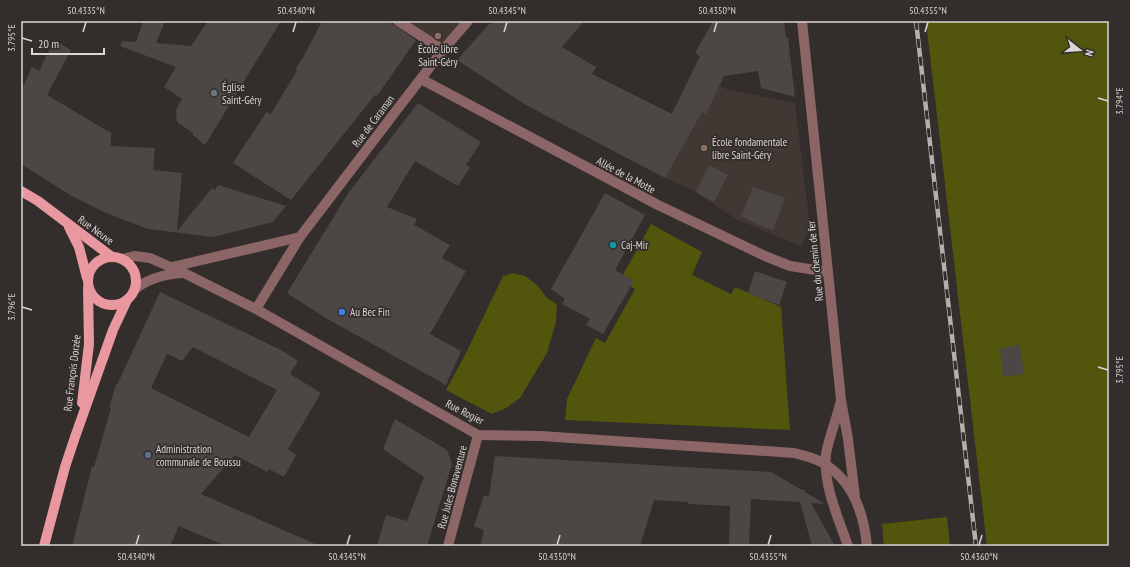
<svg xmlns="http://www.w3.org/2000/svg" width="1130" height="567" viewBox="0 0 1130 567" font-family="'PT Sans Narrow',sans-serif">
<rect width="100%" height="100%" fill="#332d2b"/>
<g fill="#423833">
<path d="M398,21H468L443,50Z"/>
<path d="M692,72L726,89L795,103L810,226L801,246L738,220L687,187L667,179L526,105L542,80L665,127Z"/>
</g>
<g fill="#52560d">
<path d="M926,21H1109V546H987Z"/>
<path d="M651,224L702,252L692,275L731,294L735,287L781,307L790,430L565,420L567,399L596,338L605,343L635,289L620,280Z"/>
<path d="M513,273L525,276L537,285L548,299L557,304L556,322L547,353L520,398L506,408L492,414L446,390L465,355L503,276Z"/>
<path d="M947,517L950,546H884L882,524Z"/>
</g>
<g fill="#4c4644" fill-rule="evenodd">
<path d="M143,21H165L156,43L191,46L208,21H281L205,145L193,135V133L177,122L176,110L182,99L164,87L176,67L120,46L122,41L136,42Z"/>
<path d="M322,21H388L416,40L377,96L375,95L291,200L233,163L267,111L270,115L297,71L295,70L305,54Z"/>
<path d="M495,21H584L562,47L596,67L592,74L672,114L700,56L695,53L713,21H784L786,38H788L795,97L761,88L758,71L724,76L706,114L702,112L665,178L526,105L457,60L489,24L494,23Z"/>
<path d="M54,40L71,50L47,95L111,133V146L155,148L153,170L182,173L177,231L212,188L215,190L218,185L286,206L273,222L213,237L148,229L106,213L70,195L21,164V91L32,67L39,71Z"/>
<path d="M418,103L481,142L466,165L470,167L458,186L415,161L387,207L417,219L414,225L450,245L442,258L466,271L430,334L461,351L446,385L324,317L287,293L349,192Z"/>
<path d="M709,165L728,175L714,202L696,192Z"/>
<path d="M753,187L785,198L773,230L757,224L741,216Z"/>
<path d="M605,193L645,215L615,270L634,281L603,334L586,325L590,319L562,304L565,299L551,289Z"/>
<path d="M755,271L787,282L779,305L748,293Z"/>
<path d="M160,292L281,350L298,361L290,374L321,393L288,449L296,455L284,477L269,469L267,472L235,455L201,494L320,546H226L179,526L170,546H72L92,466L94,467L111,408H109L116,384L117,385ZM193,347L277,390L249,437L151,388L167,354L182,361Z"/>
<path d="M1020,345L1024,374L1003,377L1000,348Z"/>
<path d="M395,419L447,450L452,464L427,546H377L386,515L407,521L424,477L383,449Z"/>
<path d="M495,456L771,472L802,490L804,489L805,492L825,504L811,503L835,546H812L800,502L751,499L749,546H729L730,506L688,504V502L654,500L640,546H480L484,530L474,526L484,495L489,497Z"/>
</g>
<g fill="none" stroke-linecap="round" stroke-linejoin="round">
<g stroke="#8c6567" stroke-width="10">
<path d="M398,21L443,50"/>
<path d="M802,21L828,272L841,400L848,439L855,497"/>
<path d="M421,79L658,205L765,256L790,266L828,272"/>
<path d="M122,259L134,256L150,258L184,273L256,309L478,435L541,436L794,453C804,456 817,458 826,465C854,483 864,515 867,546"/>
<path d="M172,267L300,237"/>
<path d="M135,289C149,278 165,274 183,273"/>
<path d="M256,309L300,237L399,107L443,50L468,21"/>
<path d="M840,404C836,421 829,437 826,454C823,485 838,517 848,546"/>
<path d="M448,546L478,435"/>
</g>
<g stroke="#e9989f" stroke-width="10">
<path d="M21,191L38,201L112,257"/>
<path d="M69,227L79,247L87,278"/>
<circle cx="112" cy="281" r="24"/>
<path d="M82,403L89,344L88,288"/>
<path d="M44,546L65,467L75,437L113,330L127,300"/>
</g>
<defs>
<path id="rail" d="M916,21L976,546"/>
</defs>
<use href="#rail" stroke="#b3b0ae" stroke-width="4.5"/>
<use href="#rail" stroke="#332d2b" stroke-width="3" stroke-dasharray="9" stroke-linecap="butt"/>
</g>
<path fill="none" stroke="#d9d6d4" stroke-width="1.5" d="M83,32L86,22M293,32L296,22M504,32L507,22M714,32L717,22M925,32L928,22M22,38L32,41M1098,98L1108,101M22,307L32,310M1098,367L1108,370M136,545L139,535M347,545L350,535M557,545L560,535M768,545L771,535M979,545L982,535"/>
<g fill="#8d6e63" stroke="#332d2b" stroke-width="1.5">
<circle cx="438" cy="36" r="4"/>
<circle cx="704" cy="148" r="4"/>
</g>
<circle fill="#6b7280" stroke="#332d2b" stroke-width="1.5" cx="214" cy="93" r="4"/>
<circle fill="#0f9aa8" stroke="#332d2b" stroke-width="1.5" cx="613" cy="245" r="4"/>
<circle fill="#3f7fe0" stroke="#332d2b" stroke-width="1.5" cx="342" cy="312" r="4"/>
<circle fill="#5c6f8a" stroke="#332d2b" stroke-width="1.5" cx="148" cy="455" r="4"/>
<g text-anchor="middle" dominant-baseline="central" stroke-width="3.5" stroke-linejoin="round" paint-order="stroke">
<g font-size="11" fill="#d9d6d4" stroke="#332d2b" text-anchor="start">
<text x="438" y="49" text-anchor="middle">École libre<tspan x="438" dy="13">Saint-Géry</tspan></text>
<text x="222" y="87">Église<tspan x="222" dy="13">Saint-Géry</tspan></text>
<text x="712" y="142">École fondamentale<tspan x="712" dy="13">libre Saint-Géry</tspan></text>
<text x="621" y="245">Caj-Mir</text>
<text x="350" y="312">Au Bec Fin</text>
<text x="156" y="449">Administration<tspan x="156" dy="13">communale de Boussu</tspan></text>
</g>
<g font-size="11" fill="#d9d6d4" stroke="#332d2b">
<text transform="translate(373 121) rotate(-53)">Rue de Caraman</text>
<text transform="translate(626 175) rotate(28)">Allée de la Motte</text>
<text transform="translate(96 230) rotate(36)">Rue Neuve</text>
<text transform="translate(815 261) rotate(-96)">Rue du chemin de fer</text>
<text transform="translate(72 373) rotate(-83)">Rue François Dorzée</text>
<text transform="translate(465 412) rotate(27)">Rue Rogier</text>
<text transform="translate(452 487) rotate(-75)">Rue Jules Bonaventure</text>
</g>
</g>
<rect width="1130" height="567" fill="none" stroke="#332d2b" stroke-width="44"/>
<g transform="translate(1080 50) rotate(107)" stroke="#332d2b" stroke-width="3" paint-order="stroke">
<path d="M0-3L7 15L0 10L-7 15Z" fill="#d9d6d4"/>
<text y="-6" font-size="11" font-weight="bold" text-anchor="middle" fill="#d9d6d4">N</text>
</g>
<path d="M32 48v6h72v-6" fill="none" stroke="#d9d6d4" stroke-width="2"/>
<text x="38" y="48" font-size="12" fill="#d9d6d4" stroke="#332d2b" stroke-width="3" paint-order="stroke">20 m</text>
<rect x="22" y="22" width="1086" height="523" fill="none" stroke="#d9d6d4" stroke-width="1.5"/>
<g font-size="10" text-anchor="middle" fill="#d9d6d4">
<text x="86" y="14">50.4335°N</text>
<text x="296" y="14">50.4340°N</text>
<text x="507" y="14">50.4345°N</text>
<text x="717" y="14">50.4350°N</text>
<text x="928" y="14">50.4355°N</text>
<text transform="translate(11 38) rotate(-90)" y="4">3.795°E</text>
<text transform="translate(1119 101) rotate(-90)" y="4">3.794°E</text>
<text transform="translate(11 307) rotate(-90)" y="4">3.796°E</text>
<text transform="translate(1119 370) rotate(-90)" y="4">3.795°E</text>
<text x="136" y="560">50.4340°N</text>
<text x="347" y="560">50.4345°N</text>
<text x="557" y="560">50.4350°N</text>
<text x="768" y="560">50.4355°N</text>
<text x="979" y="560">50.4360°N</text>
</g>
</svg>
